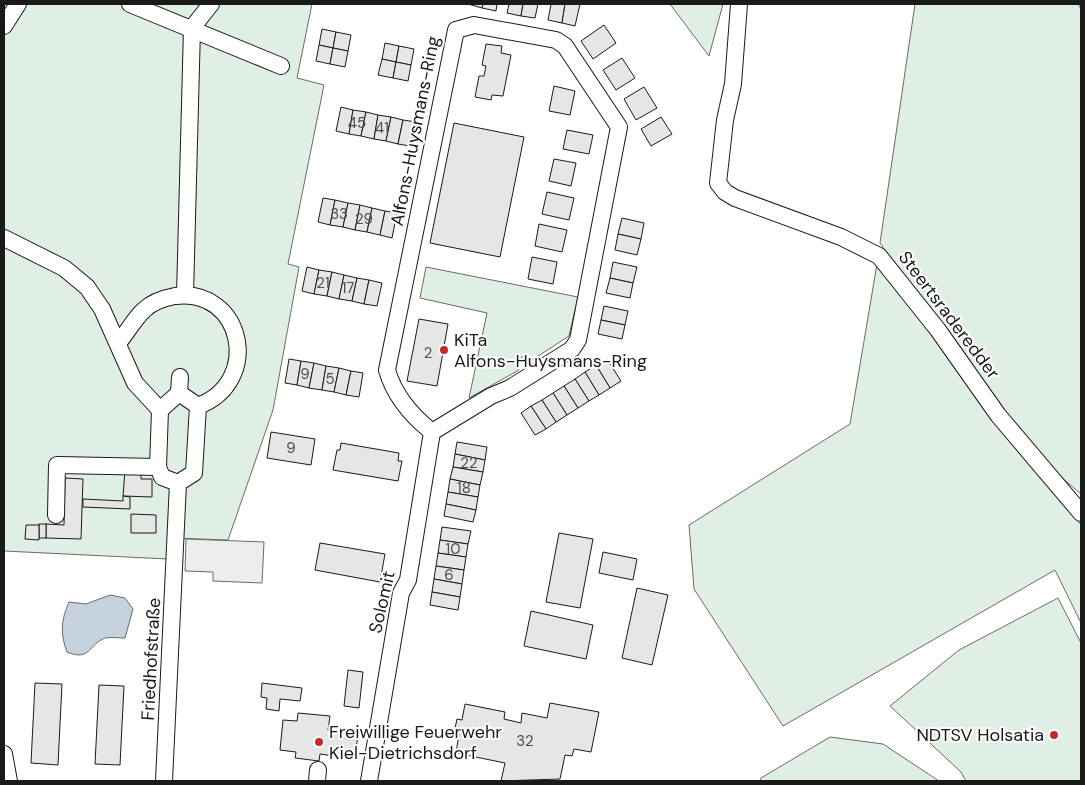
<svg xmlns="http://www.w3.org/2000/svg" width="1085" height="785" viewBox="0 0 1085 785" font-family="'DM Sans',sans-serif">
<rect width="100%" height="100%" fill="#fff"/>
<g fill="#e0efe3" stroke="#6a6a6a">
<path d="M4,4H312L297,78L324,85L288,264L299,267L273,410L228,540L170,538L168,559L4,551Z"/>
<path d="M670,4H723L709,56Z"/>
<path d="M915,4H1078L1081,9V494L1041,460L1001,413L880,243Z"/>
<path d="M878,258L1029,460L1081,525V623L1055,570L783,726L694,589L689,525L850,424Z"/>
<path d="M426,267L578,297L569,336L529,362L525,355L515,362L519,370L469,398L487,313L420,298Z"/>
<path d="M1058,598L1081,643V781H966L961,772L890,706L959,650Z"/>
<path d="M830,737L883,744L939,781H760L761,778Z"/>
</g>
<path fill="#ededed" stroke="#6a6a6a" d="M186,539L264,542L262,583L213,581V572L185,571Z"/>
<path fill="#c6d2dc" stroke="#6a6a6a" d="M110,595L125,598L133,609L125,638C120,638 111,637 105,638C89,644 90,662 67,652C60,634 61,620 69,602L86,604Z"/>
<g fill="#e6e6e6" stroke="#1a1a1a">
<path d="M468,4H483L482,8Z"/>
<path d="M483,4H497L496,11L482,8Z"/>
<path d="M509,4H523L521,16L507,13Z"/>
<path d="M523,4H538L535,18L521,16Z"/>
<path d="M551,4H565L562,23L548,20Z"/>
<path d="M565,4H580L575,26L562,23Z"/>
<path d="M604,25L616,43L593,59L581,41Z"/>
<path d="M322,29L336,32L333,48L319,45Z"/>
<path d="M336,32L351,35L348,51L333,48Z"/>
<path d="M385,43L399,46L396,62L382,59Z"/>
<path d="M486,44L502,46L501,53L511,55L503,96L492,95L491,100L475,97L479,76H484L486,66L482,65Z"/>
<path d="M319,45L333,48L330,64L316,61Z"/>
<path d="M399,46L414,49L411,65L396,62Z"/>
<path d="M333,48L348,51L345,67L330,64Z"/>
<path d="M622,58L635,78L616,90L603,70Z"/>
<path d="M382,59L396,62L393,78L378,75Z"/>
<path d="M396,62L411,65L408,81L393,78Z"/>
<path d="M554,86L575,91L570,115L549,111Z"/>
<path d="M644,87L657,108L636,120L624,99Z"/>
<path d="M341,107L353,110L349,134L336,131Z"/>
<path d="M353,110L366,112L361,136L349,134Z"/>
<path d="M366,112L378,115L374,139L361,136Z"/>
<path d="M378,115L391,117L386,141L374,139Z"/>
<path d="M391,117L403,120L398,144L386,141Z"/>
<path d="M661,117L672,134L651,146L641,129Z"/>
<path d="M403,120L416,122L410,146L398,144Z"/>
<path d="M454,123L524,137L500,257L430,243Z"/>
<path d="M567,130L593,135L589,154L563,149Z"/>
<path d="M554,159L576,163L571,186L549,181Z"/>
<path d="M547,192L574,198L569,220L542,214Z"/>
<path d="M323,198L335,200L330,225L318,222Z"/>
<path d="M335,200L348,203L343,227L330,225Z"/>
<path d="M348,203L360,205L355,230L343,227Z"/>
<path d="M360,205L372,208L367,232L355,230Z"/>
<path d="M372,208L385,211L380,235L367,232Z"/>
<path d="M385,211L397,213L392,238L380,235Z"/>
<path d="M622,218L644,223L641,239L618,234Z"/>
<path d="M539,224L567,230L562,252L535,246Z"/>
<path d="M618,234L641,239L637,255L615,250Z"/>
<path d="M532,257L557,262L553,284L528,279Z"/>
<path d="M613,262L637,267L633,283L610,278Z"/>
<path d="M307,267L319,270L314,294L302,291Z"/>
<path d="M319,270L332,272L327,296L314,294Z"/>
<path d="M332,272L344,275L339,299L327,296Z"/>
<path d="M344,275L357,278L352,301L339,299Z"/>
<path d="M357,278L369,280L364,304L352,301Z"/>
<path d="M610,278L633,283L630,298L606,293Z"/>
<path d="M369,280L382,283L377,306L364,304Z"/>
<path d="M604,306L628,311L625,325L601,320Z"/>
<path d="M419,319L448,324L437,386L407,381Z"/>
<path d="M601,320L625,325L622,339L598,334Z"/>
<path d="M289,359L301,361L297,385L285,383Z"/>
<path d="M607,359L621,381L610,388L596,365Z"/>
<path d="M301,361L314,363L309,388L297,385Z"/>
<path d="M314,363L326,366L322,390L309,388Z"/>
<path d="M596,365L610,388L599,395L585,372Z"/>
<path d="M326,366L339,368L334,392L322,390Z"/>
<path d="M339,368L351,371L346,395L334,392Z"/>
<path d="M351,371L363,373L359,397L346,395Z"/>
<path d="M585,372L599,395L589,401L575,379Z"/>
<path d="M575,379L589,401L578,408L564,386Z"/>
<path d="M564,386L578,408L567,415L553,393Z"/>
<path d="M553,393L567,415L556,422L542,400Z"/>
<path d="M542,400L556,422L546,429L531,406Z"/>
<path d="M531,406L546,429L535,435L521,413Z"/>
<path d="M271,432L315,439L311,465L267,458Z"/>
<path d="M457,442L487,447L485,460L455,454Z"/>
<path d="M341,443L399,453L398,461H402L398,481L333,470L337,450H340Z"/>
<path d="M455,454L485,460L483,472L453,467Z"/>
<path d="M453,467L483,472L480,485L450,479Z"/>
<path d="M125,470H141V479H152V497L123,496Z"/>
<path d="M65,478L83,479L81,539L46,538V524L64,525Z"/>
<path d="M450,479L480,485L478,497L448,492Z"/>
<path d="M448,492L478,497L476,510L446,504Z"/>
<path d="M123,496L130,497V509L83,507V499L123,501Z"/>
<path d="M446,504L476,510L473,522L444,516Z"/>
<path d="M131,514L156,515V533H131Z"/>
<rect x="39" y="524" width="7" height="14"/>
<path d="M26,525H39V540L25,539Z"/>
<path d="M442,527L471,531L468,544L440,540Z"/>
<path d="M559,533L593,539L580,608L546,602Z"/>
<path d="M440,540L468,544L466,557L438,553Z"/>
<path d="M320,543L385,554L380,582L315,570Z"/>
<path d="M603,552L637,559L633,580L599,573Z"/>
<path d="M438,553L466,557L464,570L436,566Z"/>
<path d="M436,566L464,570L462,584L434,579Z"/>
<path d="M434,579L462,584L460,597L432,592Z"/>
<path d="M637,588L668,595L652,665L622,658Z"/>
<path d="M432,592L460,597L458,610L430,605Z"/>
<path d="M531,611L593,625L586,659L524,646Z"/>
<path d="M348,670L363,672L359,708L344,706Z"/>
<path d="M35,683L62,684L58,765L31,763Z"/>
<path d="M262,683L302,688L300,701L280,699L279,711L266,709L267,698L261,697Z"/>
<path d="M99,685L124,686L120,765L95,764Z"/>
<path d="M550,703L599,712L591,752L574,749L572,756L565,755L560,779L501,781L505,763L456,753L459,734L454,733L457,719L462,720L465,704L505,712L504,719L521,723L522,713L547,718Z"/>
<path d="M298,713L330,716L328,730L358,734L355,759L320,754L319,761L295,758L296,752L280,750L283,720L297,721Z"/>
</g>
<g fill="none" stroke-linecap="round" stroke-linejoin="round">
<defs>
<g id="minor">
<path d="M130,4L281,66"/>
<path d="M739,4L733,84L725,120L718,183L725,192L735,198L841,237L879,256L938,330L998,415L1081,513"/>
<path d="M474,25L556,40L565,46L619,127L578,340L572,349L510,388L491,396L432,432C412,416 394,395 387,370L456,30Z"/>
<path d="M4,26L18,4"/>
<path d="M4,238L64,268L87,287L102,309L135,383L160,410"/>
<path d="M185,295L192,28L211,4"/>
<path d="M118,343C127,333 134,319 144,310C152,302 164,298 175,296C243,287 263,382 198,406"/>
<path d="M179,393L198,406L194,473L178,483L162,477L158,467L160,410Z"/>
<path d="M179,393L180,377"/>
<path d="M56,515L57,465L158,467"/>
<path d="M4,754L9,781"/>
<path d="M164,781L178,483"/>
<path d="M317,781L318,770"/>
<path d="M369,781L401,593L408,580L432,432"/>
</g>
</defs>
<use href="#minor" stroke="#1a1a1a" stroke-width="18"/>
<use href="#minor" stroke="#fff" stroke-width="16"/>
</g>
<g fill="#c62828" stroke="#fff" stroke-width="2">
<circle cx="444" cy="350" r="5"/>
<circle cx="1054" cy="735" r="5"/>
<circle cx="319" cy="742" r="5"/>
</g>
<g text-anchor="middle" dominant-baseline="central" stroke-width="4" stroke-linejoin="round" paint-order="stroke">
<g font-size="15" fill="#4d4d4d">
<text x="357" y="123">45</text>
<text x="382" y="128">41</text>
<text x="339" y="214">33</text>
<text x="364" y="219">29</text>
<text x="323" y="283">21</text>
<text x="348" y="288">17</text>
<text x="428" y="353">2</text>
<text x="305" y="374">9</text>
<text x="330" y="379">5</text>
<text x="291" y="448">9</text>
<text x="469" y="463">22</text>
<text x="464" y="488">18</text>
<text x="453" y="549">10</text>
<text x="449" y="575">6</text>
<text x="525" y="741">32</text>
</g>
<g font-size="18" fill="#1a1a1a" stroke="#fff">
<text transform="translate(415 131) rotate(-79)">Alfons-Huysmans-Ring</text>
<text transform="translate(949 315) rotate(53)">Steertsraderedder</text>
<text transform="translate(382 602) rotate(-77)">Solomit</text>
<text transform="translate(151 659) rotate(-87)">Friedhofstraße</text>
</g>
<g font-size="18" fill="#1a1a1a" stroke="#fff" text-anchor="start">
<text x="454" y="340">KiTa<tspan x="454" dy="21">Alfons-Huysmans-Ring</tspan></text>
<text x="329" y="732">Freiwillige Feuerwehr<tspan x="329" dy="21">Kiel-Dietrichsdorf</tspan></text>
<text x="1044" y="735" text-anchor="end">NDTSV Holsatia</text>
</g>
</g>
<rect width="1085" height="785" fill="none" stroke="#1a1a1a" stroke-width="10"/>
</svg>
